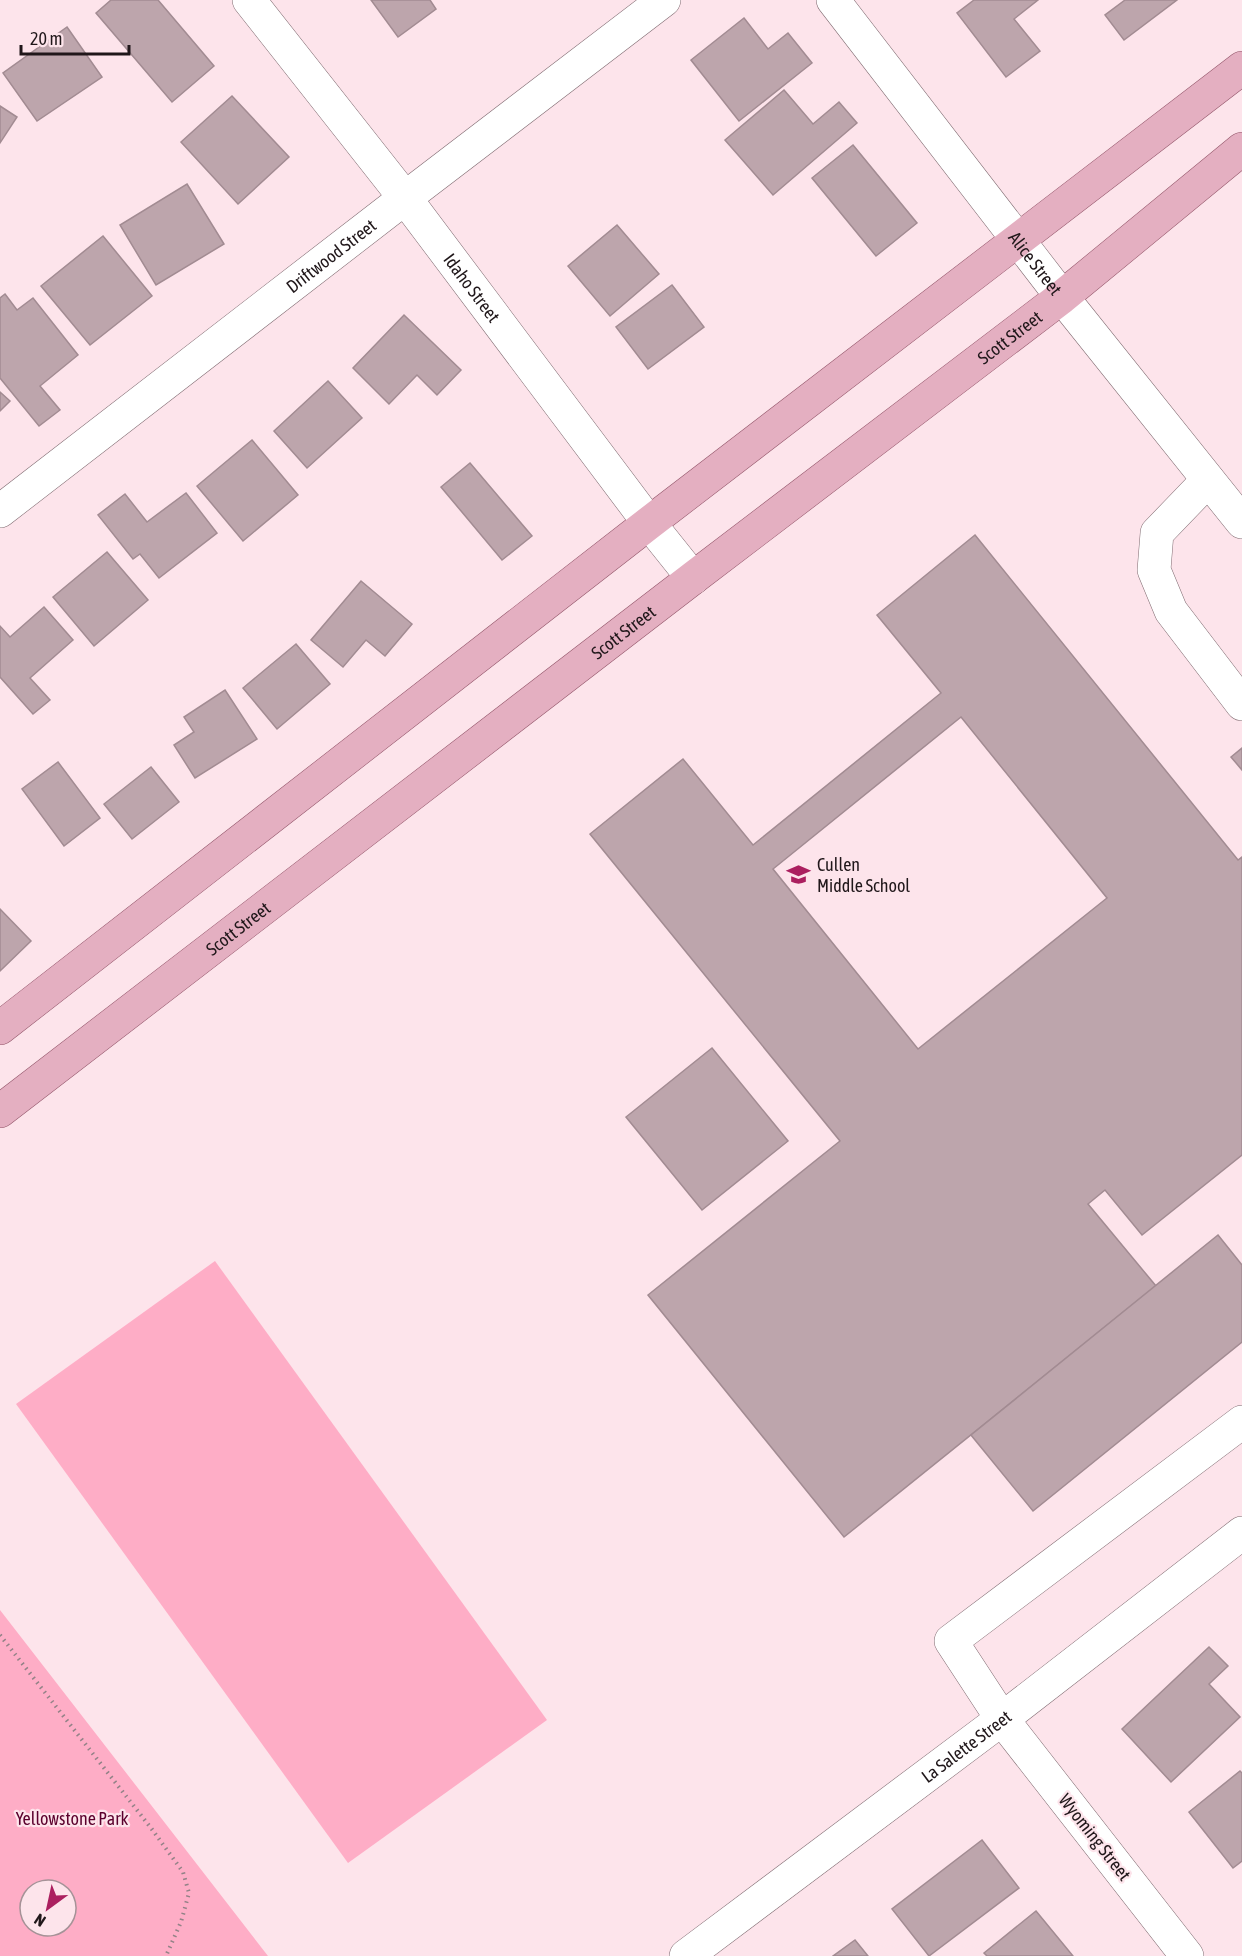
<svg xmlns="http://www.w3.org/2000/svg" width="1242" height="1956" viewBox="0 0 1242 1956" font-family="'Asap Condensed',sans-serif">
<rect width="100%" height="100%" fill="#fde4eb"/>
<g fill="#feadc6" fill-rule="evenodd">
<path d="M215,1261L547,1720L348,1863L16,1404Z"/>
<path d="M0,1610L268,1956H0ZM30,1890H66V1926H30Z"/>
</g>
<g fill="#bda5ac" stroke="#a28b92" stroke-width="1.5" fill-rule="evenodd">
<path d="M111,0H158L214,66L172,102L96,13Z"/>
<path d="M371,0H430L436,9L398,37Z"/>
<path d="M974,0H1038L1014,19L1040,51L1006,77L957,13Z"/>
<path d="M1125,0H1177L1124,40L1105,15Z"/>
<path d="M744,18L768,49L788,33L812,63L739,121L691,60Z"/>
<path d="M67,27L102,77L37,121L3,73Z"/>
<path d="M784,90L813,124L839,102L857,123L773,195L725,140Z"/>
<path d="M232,96L289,157L238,204L181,142Z"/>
<path d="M0,106L17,117L0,143Z"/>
<path d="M853,145L917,223L876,256L812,178Z"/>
<path d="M187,184L224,244L156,285L120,225Z"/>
<path d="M617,225L659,274L610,316L568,266Z"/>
<path d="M103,236L152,296L90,345L41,286Z"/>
<path d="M672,285L704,327L648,369L616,327Z"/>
<path d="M5,294L17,310L33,298L78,355L40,386L60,410L39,426L0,378V298Z"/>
<path d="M404,315L461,370L437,395L417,375L389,404L353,368Z"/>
<path d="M328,381L362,418L307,468L274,431Z"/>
<path d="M0,392L10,401L0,411Z"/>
<path d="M252,440L298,495L243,541L197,486Z"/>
<path d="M470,463L532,536L502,560L441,487Z"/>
<path d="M186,493L217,533L159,578L140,554L133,559L98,515L125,494L147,522Z"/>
<path d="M975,535L1238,860L1242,857V1155L1142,1235L1105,1190L1088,1204L1156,1286L844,1537L648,1295L840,1141L590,834L683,759L753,845L941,693L877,615ZM961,717L1107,898L918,1049L773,869Z"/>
<path d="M107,552L148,600L94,646L53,597Z"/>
<path d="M361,581L412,624L385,656L366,640L343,667L311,640Z"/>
<path d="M44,607L73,640L30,678L50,700L33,714L0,677V626L10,637Z"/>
<path d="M296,644L330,684L277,729L243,688Z"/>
<path d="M225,690L257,739L195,778L174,745L194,732L184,717Z"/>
<path d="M1242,748V770L1231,757Z"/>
<path d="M58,762L100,818L64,846L22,789Z"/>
<path d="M151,767L179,802L132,839L104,804Z"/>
<path d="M0,909L31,941L0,971Z"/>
<path d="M712,1048L788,1141L702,1210L626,1117Z"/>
<path d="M1218,1235L1242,1265V1342L1033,1511L971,1435Z"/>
<path d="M1209,1647L1228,1666L1209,1684L1240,1717L1171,1782L1122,1729Z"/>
<path d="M1240,1771L1242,1773V1861L1233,1868L1189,1812Z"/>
<path d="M982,1840L1019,1888L929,1956L892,1909Z"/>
<path d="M1036,1911L1073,1956H987L984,1953Z"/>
<path d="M855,1940L868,1956H833Z"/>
</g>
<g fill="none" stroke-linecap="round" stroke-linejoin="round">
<defs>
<g id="minor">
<path id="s1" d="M249,0L405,198L649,523L693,578"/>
<path id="s2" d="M833,0L1062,297L1242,522"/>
<path d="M1208,480L1157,533L1154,570L1171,611L1242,704"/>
<path id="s3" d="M0,511L405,198L664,0"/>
<path id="s4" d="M686,1956L1002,1719L1242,1533"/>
<path d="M1187,1956L1002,1719L951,1641L1242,1422"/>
</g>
<g id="major">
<path d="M0,1028L649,523L1242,68"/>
<path id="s5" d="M0,1111L693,578L1062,297L1242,149"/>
</g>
</defs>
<use href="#minor" stroke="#7f6a70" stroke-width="34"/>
<use href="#major" stroke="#94576b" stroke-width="34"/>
<path stroke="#938287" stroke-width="4" stroke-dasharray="1.5 4.5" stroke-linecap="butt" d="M0,1635L151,1828L183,1872L189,1893L181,1922L166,1956"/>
<use href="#minor" stroke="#fff" stroke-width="33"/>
<use href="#major" stroke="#e4afc1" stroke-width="33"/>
</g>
<defs>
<symbol id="school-bare" viewBox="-9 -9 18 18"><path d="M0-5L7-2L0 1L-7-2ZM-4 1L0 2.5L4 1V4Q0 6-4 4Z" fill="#ab1f5f" stroke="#fde4eb" stroke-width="2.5" paint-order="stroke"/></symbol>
</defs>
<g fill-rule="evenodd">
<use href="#school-bare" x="782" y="858" width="33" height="33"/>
</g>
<g text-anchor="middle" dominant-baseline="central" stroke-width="4.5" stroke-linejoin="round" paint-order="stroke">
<g font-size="18" fill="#20171a" stroke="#fde4eb">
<text stroke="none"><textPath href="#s3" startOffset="418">Driftwood Street</textPath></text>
<text stroke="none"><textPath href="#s2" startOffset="332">Alice Street</textPath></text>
<text stroke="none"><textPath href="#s1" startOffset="364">Idaho Street</textPath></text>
<text stroke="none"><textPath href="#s5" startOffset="1272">Scott Street</textPath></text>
<text stroke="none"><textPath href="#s5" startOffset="786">Scott Street</textPath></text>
<text stroke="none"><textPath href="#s5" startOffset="300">Scott Street</textPath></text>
<text stroke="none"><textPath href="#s4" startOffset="350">La Salette Street</textPath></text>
<text transform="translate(1095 1837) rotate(52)">Wyoming Street</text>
</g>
<g font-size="18" fill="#20171a" stroke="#fde4eb" text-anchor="start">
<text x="817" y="864">Cullen<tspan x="817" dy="21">Middle School</tspan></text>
</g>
<g font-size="18" fill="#5b002d" stroke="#fde4eb">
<text x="72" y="1818">Yellowstone Park</text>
</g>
</g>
<g transform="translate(48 1908) rotate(213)"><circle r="28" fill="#fde4eb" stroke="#a59297" stroke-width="1.5"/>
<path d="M0-4.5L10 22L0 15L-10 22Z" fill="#ab1f5f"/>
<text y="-9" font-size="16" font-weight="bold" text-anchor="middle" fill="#20171a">N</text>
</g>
<path d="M21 45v9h108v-9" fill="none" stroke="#20171a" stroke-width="3"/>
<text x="30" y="45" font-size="18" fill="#20171a" stroke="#fde4eb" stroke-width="4.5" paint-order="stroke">20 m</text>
</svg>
